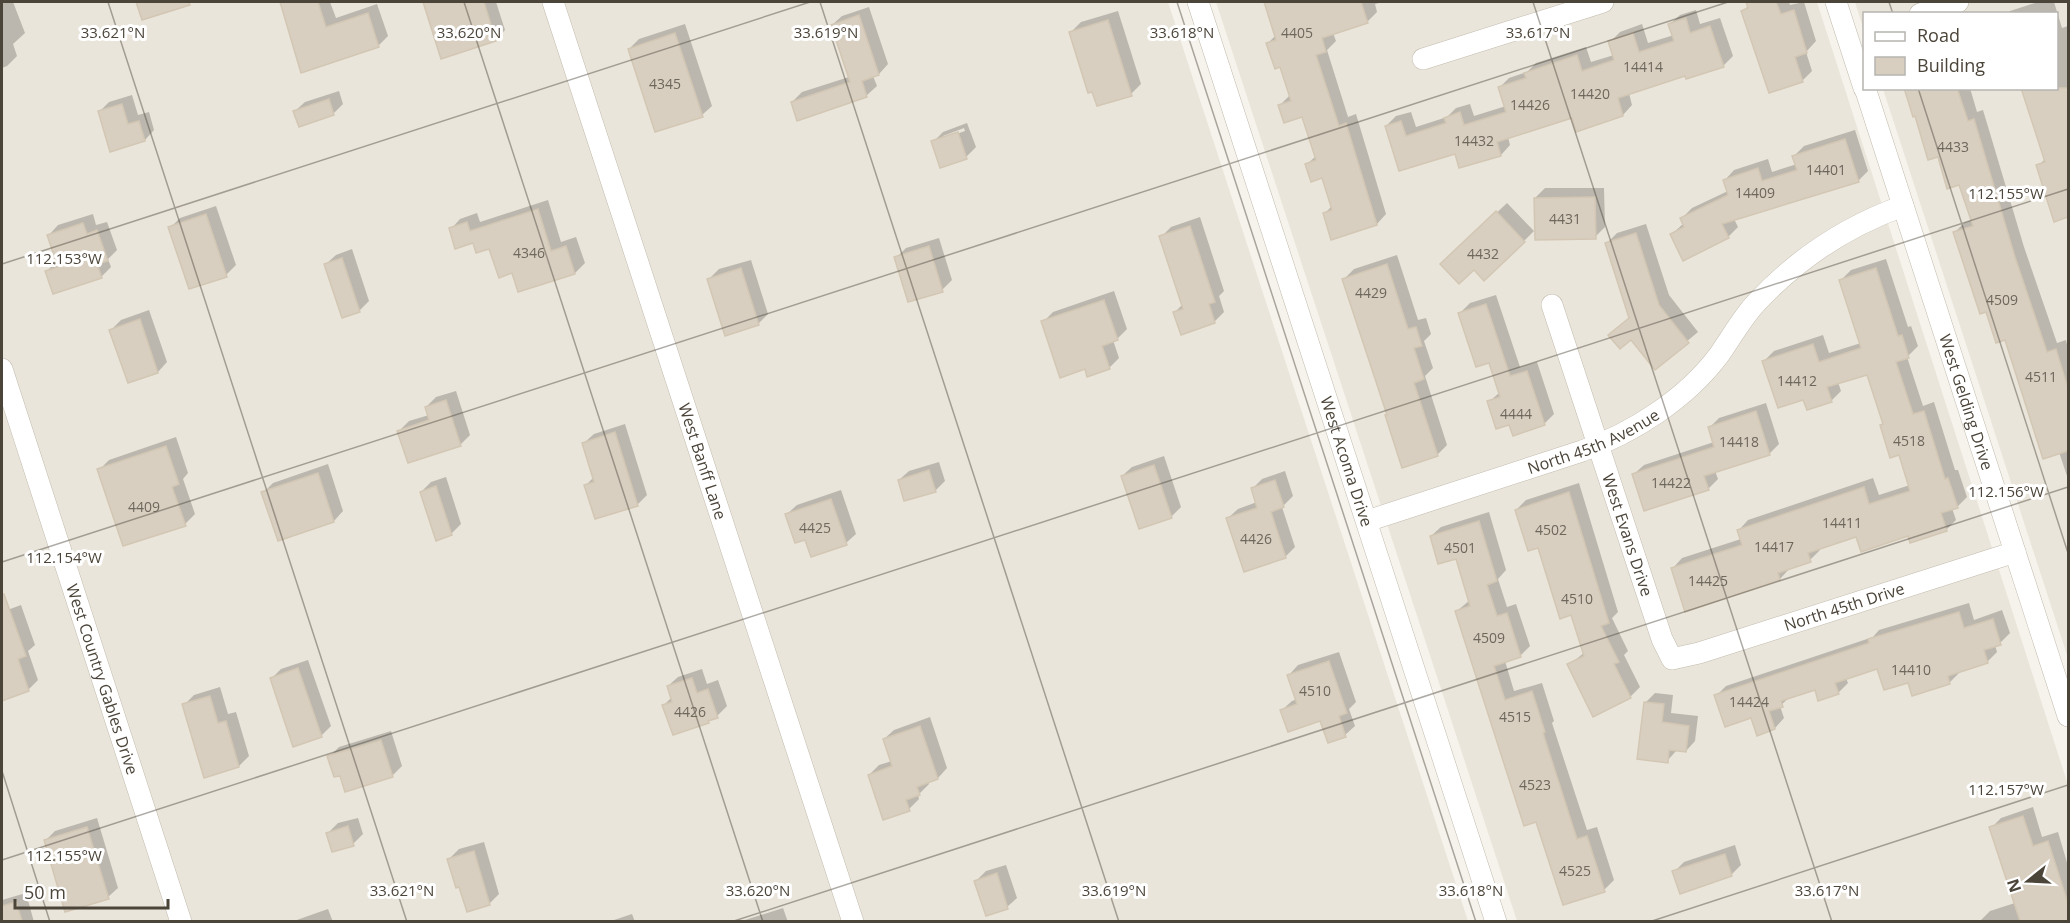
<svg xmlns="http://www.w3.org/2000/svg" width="2070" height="923" viewBox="0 0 2070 923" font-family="'Open Sans',sans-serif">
<rect width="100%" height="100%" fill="#f6f3ec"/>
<g fill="#eae5da">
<path d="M2,2H1168L1468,921L2,922Z"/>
<path d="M1216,2H1817L2068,785V921H1517Z"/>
<path d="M1855,2H2068V658L1883,89L2056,88V14H1864V31Z"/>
</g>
<g fill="#0003" fill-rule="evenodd">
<path d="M2,2H13L25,33L13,44L17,56L7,66L2,68Z"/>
<path d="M137,2H181L175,8L143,19Z"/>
<path d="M281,2H330L336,18L377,4L388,36L378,46L293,38Z"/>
<path d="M425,2H496L505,30L496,40L442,57Z"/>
<path d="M1266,2H1315L1316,4L1322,2H1383L1375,4L1377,12L1367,22L1333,33L1336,41L1327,50L1348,117L1356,114L1386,214L1377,224L1324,214L1332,206L1323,177L1307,164L1316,156L1303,115L1280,105L1290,95L1281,65L1268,43L1276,35Z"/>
<path d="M1748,2H1789L1790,5L1804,2L1816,41L1806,52L1812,71L1802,81L1743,11L1749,5Z"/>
<path d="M2038,2H2054L2062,28L2068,26V216L2055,220L2038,166L2046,158L2056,88V14H2007L2010,11Z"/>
<path d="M869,7L888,64L879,74L873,76L877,86L867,95L798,119L792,102L802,92L849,77L832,25L842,16Z"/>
<path d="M1696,10L1700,24L1720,18L1733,56L1723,66L1686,74L1629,93L1632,105L1623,115L1573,116L1508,137L1510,145L1501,155L1456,152L1400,169L1386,126L1396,116L1411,112L1416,127L1447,117L1456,108L1470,104L1474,116L1506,106L1500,87L1509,78L1527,72L1536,63L1586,47L1591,62L1614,55L1610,42L1620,32L1642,24L1648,43L1674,35L1670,24L1680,15Z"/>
<path d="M1118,11L1141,84L1131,94L1071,32L1081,22Z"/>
<path d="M685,24L712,106L702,115L629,49L639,39Z"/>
<path d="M1906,88H1970L1977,112L1983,110L2024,247L2057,343L2066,340L2068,349V479L2059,452L2006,338L1987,310L1954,233L1964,223L1972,220L1960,183L1939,155L1916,114Z"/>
<path d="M339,91L343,104L333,114L295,111L305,102Z"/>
<path d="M132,95L138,115L149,112L154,130L145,140L99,112L109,102Z"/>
<path d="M967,123L976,147L966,157L933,142L943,132ZM964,128L965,131L943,139V136Z"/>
<path d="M1855,130L1868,171L1858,181L1734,219L1738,227L1728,237L1672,234L1684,223L1682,218L1692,208L1728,191L1725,180L1734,170L1768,159L1772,172L1797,164L1794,156L1804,146Z"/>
<path d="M1545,188H1604L1605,227L1595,237L1535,198Z"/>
<path d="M548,200L561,242L576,237L585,263L575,273L519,290L513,271L490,247L451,229L460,219L477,213L480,222Z"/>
<path d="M1507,203L1534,231L1524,241L1474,268L1452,255Z"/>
<path d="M216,206L236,265L226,275L170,228L180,218Z"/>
<path d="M93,214L96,225L107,222L117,250L108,259L111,267L101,277L46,272L57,261L49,235L58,225Z"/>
<path d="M1200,217L1224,291L1219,296L1224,312L1214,322L1175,312L1183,304L1161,237L1171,227Z"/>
<path d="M1646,224L1669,295L1698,332L1655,368L1631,338L1610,335L1631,316L1607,243L1617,233Z"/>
<path d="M939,238L952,280L942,290L896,258L906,248Z"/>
<path d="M352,249L369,301L359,311L326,264L336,255Z"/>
<path d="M1397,255L1418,320L1426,318L1431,334L1424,341L1433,368L1425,376L1447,445L1437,455L1388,414L1344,279L1354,269Z"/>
<path d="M1886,259L1908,327L1911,326L1918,346L1907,357L1923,406L1934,402L1955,470H1958L1967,497L1957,507L1952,508L1956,520L1946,530L1909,534L1857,535L1819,548L1820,550L1810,560L1789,567V569L1780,579L1673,568L1682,558L1741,539L1739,530L1748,520L1873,478L1879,495L1910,485L1900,453L1884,423L1868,373L1838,382L1841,391L1831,401L1804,398L1764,361L1774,351L1823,335L1829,353L1861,343L1841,280L1851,270Z"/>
<path d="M751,260L768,314L758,324L709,279L719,269Z"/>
<path d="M1114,291L1127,329L1117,339L1113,340L1119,358L1109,368L1043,322L1053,312Z"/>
<path d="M1496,295L1520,367L1537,362L1554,414L1544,424L1510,423L1489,402L1500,392L1490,361L1460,313L1470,303Z"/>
<path d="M149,310L167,362L158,372L111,330L121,320Z"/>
<path d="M456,391L470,435L461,444L409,461L399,431L409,421L429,415L426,407L436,397Z"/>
<path d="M1766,403L1779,444L1769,454L1715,471L1718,479L1708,489L1634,474L1644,465L1714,442L1709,428L1719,418Z"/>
<path d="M625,424L647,495L638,504L596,517L586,485L594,477L584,443L594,434Z"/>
<path d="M176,437L188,473L183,479L195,514L185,524L99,470L109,460Z"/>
<path d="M1164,456L1181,507L1171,517L1122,476L1132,467Z"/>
<path d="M939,462L945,481L935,491L899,480L909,471Z"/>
<path d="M328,464L343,511L334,521L263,493L273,483Z"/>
<path d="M1285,471L1293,496L1282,507L1295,547L1285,557L1228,518L1238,509L1257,502L1252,489L1262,479Z"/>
<path d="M446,477L461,524L451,534L421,492L431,482Z"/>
<path d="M1579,483L1618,612L1612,618L1628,651L1624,655L1640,687L1630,697L1569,665L1585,652L1572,614L1539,546L1516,510L1526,500Z"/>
<path d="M841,490L856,534L846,543L806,538L787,514L797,505Z"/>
<path d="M1489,512L1506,570L1498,579L1507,607L1516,604L1530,646L1520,656L1505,661L1514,691L1542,683L1554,721L1552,723L1587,830L1597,827L1614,880L1604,890L1537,820L1457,611L1470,600L1457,557L1431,536L1441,527Z"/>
<path d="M1969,603L1974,620L2002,610L2010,633L2000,643L1995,645L1997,652L1987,662L1959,671V673L1949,683L1878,668L1846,678L1848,683L1838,693L1816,688L1791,696L1780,706L1784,718L1775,728L1716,696L1726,686L1873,637L1879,630Z"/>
<path d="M21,605L35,645L28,651L38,680L28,690L2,699V612Z"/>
<path d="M1339,652L1356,702L1349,709L1355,726L1345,735L1321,719L1282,710L1292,701L1297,699L1289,675L1298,665Z"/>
<path d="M308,660L331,726L321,736L271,679L281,669Z"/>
<path d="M702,669L707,684L718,680L727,706L717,716L708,722L664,705L672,697L668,686L678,677Z"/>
<path d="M220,687L228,714L236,712L249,756L239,766L184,705L194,695Z"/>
<path d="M1655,693L1673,695L1671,713L1698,716L1695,741L1686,751L1677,750L1667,761L1645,703Z"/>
<path d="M930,717L947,768L938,778L928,781L929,784L918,795L919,799L909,809L884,818L869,775L879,765L892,761L884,739L894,730Z"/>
<path d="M391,731L402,766L392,776L329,757L339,747Z"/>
<path d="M2033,807L2042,837L2058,832L2068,866V922H1979L1990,911L2015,903L1991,828L2001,818Z"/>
<path d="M97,818L118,888L108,897L45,841L55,831Z"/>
<path d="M358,818L363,834L353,844L328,833L338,823Z"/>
<path d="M484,842L499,894L489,904L449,859L459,849Z"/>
<path d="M1735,845L1741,865L1731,875L1674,872L1684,862Z"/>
<path d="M1006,865L1017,898L1007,907L976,881L986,871Z"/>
<path d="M26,893L34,922H2V900Z"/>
<path d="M783,908L788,922H744L745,920Z"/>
<path d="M328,909L333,922H291Z"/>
<path d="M632,914L635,922H608Z"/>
</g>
<g fill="#d8cfc1" stroke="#d3c7b4" stroke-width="1.5">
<path d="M136,2H189L190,5L142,20Z"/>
<path d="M280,2H318L326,27L368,13L379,47L301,73Z"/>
<path d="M423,2H484L496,41L441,59Z"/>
<path d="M1264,2H1361L1368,23L1322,38L1326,52L1316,55L1339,126L1346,123L1377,225L1331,240L1323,213L1332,210L1322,178L1311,182L1305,164L1316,160L1302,117L1284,123L1278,105L1291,101L1280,67L1275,69L1266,43L1276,40Z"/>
<path d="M1746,2H1776L1781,14L1794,10L1807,53L1795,57L1803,82L1769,93L1741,11L1748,8Z"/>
<path d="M859,15L879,75L862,81L867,97L797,121L791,102L850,82L831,25Z"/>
<path d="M1686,18L1690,33L1710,26L1724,67L1686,79L1685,76L1618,98L1623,116L1576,132L1572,118L1497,142L1501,156L1459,168L1455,154L1399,171L1385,126L1401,121L1406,136L1446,123L1444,118L1460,112L1464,125L1506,112L1498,87L1526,78L1524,73L1577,55L1582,71L1614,60L1608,41L1633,33L1639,52L1674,41L1668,24Z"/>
<path d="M1108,20L1132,96L1097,106L1092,92L1088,93L1069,32Z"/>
<path d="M675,33L703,117L655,132L628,49Z"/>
<path d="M1904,88H1957L1968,121L1974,119L2015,257L2047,352L2056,349L2068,388V451L2043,459L2005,340L1996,343L1986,312L1980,314L1953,232L1973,226L1959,185L1947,189L1938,157L1928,160L1915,116L1913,117Z"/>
<path d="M2021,88H2068V217L2054,222L2036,165L2045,162Z"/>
<path d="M329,99L334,115L299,127L293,111Z"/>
<path d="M122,104L128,124L139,121L145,141L110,152L98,111Z"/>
<path d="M958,132L967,159L940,168L931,141Z"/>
<path d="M1845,139L1859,182L1722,224L1729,238L1683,261L1670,234L1684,227L1680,218L1728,195L1723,180L1758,168L1762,181L1797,170L1792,156Z"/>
<path d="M1595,197L1596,239L1535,240L1534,198Z"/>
<path d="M538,209L551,251L566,246L575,274L518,292L512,273L499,278L489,249L476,253L473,243L455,249L449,228L467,222L470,231Z"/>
<path d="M1496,211L1525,242L1484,281L1474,270L1459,284L1440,264Z"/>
<path d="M206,214L227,277L189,289L168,227Z"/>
<path d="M83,223L87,234L97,230L108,261L97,264L102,278L53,294L45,271L58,267L47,235Z"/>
<path d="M1190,226L1215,302L1209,304L1215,323L1181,335L1173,312L1183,309L1159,236Z"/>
<path d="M1636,233L1659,305L1689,343L1655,370L1631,340L1620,349L1608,335L1629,318L1605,243Z"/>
<path d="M929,246L943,292L908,302L894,257Z"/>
<path d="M342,258L360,312L342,318L324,264Z"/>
<path d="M1387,264L1408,329L1416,327L1422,346L1414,348L1424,379L1414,383L1438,456L1402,468L1385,415H1387L1342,279Z"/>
<path d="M741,268L759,325L725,336L707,279Z"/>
<path d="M1876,268L1898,336L1902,335L1909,358L1896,362L1913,414L1924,411L1945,479L1948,478L1958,508L1941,513L1947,531L1910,543L1908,536L1861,552L1856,537L1808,553L1811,562L1778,573L1780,580L1685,612L1671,568L1742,545L1737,530L1864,487L1869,504L1910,491L1899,455L1890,458L1880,425L1883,424L1867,375L1827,387L1832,402L1807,410L1803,400L1778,408L1762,361L1813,344L1819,362L1861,348L1839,280Z"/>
<path d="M1104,300L1118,340L1102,346L1110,369L1087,377L1085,369L1060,378L1041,321Z"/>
<path d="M1486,304L1510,376L1527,371L1545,425L1513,436L1509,425L1496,429L1487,401L1500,397L1489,363L1476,367L1458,313Z"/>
<path d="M140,319L158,373L128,383L109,330Z"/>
<path d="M446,400L461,446L408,463L397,431L429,420L425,407Z"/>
<path d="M1756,411L1770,455L1704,476L1709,490L1644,511L1632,474L1714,447L1708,427Z"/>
<path d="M615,432L638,506L595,519L584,485L594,482L582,443Z"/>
<path d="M166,446L179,484L172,487L186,526L123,546L97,469Z"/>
<path d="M1154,465L1172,518L1139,529L1121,476Z"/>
<path d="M929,470L936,492L904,501L898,480Z"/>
<path d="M318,473L334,522L278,541L261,492Z"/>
<path d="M1275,480L1284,507L1271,512L1286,558L1244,572L1226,518L1257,508L1251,488Z"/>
<path d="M436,486L452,535L436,541L420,492Z"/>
<path d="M1569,492L1609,623L1601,626L1619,662L1614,664L1631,698L1593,717L1567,664L1584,656L1571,615L1560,619L1538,548L1528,551L1515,510Z"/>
<path d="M831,499L847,545L811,557L805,540L795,543L785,514Z"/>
<path d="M1479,521L1497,581L1487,585L1497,616L1507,613L1521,657L1494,666L1505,700L1532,691L1545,732L1543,733L1577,839L1587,836L1605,892L1563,905L1536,822L1524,826L1455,611L1470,606L1456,559L1438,564L1430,536Z"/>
<path d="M2,594H4L26,656L18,659L29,691L2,701Z"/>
<path d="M1959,612L1964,628L1993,619L2001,645L1984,650L1988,663L1948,676L1950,684L1912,696L1908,683L1884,690L1877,669L1835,683L1839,694L1818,701L1815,690L1781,701L1783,707L1769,711L1775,729L1757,736L1751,718L1725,727L1714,695L1869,643L1868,639Z"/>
<path d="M1329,661L1347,713L1339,716L1346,737L1328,743L1320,721L1288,732L1280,710L1297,704L1287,675Z"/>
<path d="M298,668L322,737L293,747L270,678Z"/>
<path d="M692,678L697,693L708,689L718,718L708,721L709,723L673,735L662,705L672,702L667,686Z"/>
<path d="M210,696L218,723L226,721L239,767L204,778L182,704Z"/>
<path d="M1644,702L1664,704L1662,722L1689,726L1686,752L1669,750L1668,763L1637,759Z"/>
<path d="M920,726L938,779L917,787L920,795L906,800L910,811L883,820L868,775L892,766L883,739Z"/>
<path d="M381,740L393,777L345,792L340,776L334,777L327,756Z"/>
<path d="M2023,816L2033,846L2048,841L2068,903V921H2020L1989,827Z"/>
<path d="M348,826L354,846L332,852L326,833Z"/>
<path d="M87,827L109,899L65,912L44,840Z"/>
<path d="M474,851L490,905L467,912L459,887L456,888L447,859Z"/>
<path d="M1725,854L1732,876L1680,894L1672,871Z"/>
<path d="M997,873L1008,909L986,916L974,881Z"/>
<path d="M16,902L22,921H2V906Z"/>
</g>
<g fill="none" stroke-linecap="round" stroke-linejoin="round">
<defs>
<g id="minor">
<path id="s1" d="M553,2L853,922"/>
<path id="s2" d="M1198,2L1496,922"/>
<path d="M1836,2L1864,88"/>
<path d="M1920,14L1958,2"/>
<path d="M1423,59L1603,2"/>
<path id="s3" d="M1865,88L2068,716"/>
<path id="s4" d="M1552,305L1662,639L1672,659L1699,653L2015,552"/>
<path id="s5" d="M2,369L181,922"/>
<path id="s6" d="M1367,521L1582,451C1633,433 1686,399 1719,355C1731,338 1742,318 1756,303C1797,259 1847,226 1903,206"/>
</g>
</defs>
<use href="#minor" stroke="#c2bbae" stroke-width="22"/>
<use href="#minor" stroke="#fff" stroke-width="21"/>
</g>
<path fill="none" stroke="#4b4439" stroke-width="1.5" stroke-opacity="0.45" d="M108,2L407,922M464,2L763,922M820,2L1119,922M1177,2L1476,922M1533,2L1832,922M1889,2L1893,14M1918,88L2068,553M2,264L810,2M2,562L1728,2M2,771L50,922M2,860L2068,189M731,922L2068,487M1649,922L2068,785"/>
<g text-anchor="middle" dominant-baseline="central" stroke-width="6" stroke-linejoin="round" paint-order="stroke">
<g font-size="14" fill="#6e675b">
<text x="1297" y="32">4405</text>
<text x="1643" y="66">14414</text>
<text x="665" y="83">4345</text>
<text x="1590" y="93">14420</text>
<text x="1530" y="104">14426</text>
<text x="1474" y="140">14432</text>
<text x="1953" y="146">4433</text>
<text x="1826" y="169">14401</text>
<text x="1755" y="192">14409</text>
<text x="1565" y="218">4431</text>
<text x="529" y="252">4346</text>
<text x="1483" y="253">4432</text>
<text x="1371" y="292">4429</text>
<text x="2002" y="299">4509</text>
<text x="2041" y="376">4511</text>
<text x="1797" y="380">14412</text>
<text x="1516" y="413">4444</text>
<text x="1909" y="440">4518</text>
<text x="1739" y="441">14418</text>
<text x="1671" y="482">14422</text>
<text x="144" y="506">4409</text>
<text x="1842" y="522">14411</text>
<text x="815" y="527">4425</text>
<text x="1551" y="529">4502</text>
<text x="1256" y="538">4426</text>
<text x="1774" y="546">14417</text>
<text x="1460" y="547">4501</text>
<text x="1708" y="580">14425</text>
<text x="1577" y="598">4510</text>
<text x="1489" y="637">4509</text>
<text x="1911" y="669">14410</text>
<text x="1315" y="690">4510</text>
<text x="1749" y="701">14424</text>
<text x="690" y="711">4426</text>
<text x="1515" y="716">4515</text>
<text x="1535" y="784">4523</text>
<text x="1575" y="870">4525</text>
</g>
<g font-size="16" fill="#4b4439" stroke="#fff">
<text stroke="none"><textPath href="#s3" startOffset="330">West Gelding Drive</textPath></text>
<text stroke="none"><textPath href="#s6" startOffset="240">North 45th Avenue</textPath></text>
<text stroke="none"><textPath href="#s2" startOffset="483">West Acoma Drive</textPath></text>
<text stroke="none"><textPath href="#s1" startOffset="483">West Banff Lane</textPath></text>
<text stroke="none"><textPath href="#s4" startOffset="242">West Evans Drive</textPath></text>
<text stroke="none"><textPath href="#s4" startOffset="554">North 45th Drive</textPath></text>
<text stroke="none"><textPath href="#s5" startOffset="326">West Country Gables Drive</textPath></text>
</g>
</g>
<g font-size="15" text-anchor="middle" fill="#4b4439" stroke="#fff" stroke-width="6" stroke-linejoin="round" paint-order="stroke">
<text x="113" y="38">33.621°N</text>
<text x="469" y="38">33.620°N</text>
<text x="826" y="38">33.619°N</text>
<text x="1182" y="38">33.618°N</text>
<text x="1538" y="38">33.617°N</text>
<text x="2006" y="199">112.155°W</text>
<text x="64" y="264">112.153°W</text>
<text x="2006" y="497">112.156°W</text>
<text x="64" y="563">112.154°W</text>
<text x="2006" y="795">112.157°W</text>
<text x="64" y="861">112.155°W</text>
<text x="402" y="896">33.621°N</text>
<text x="758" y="896">33.620°N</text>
<text x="1114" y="896">33.619°N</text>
<text x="1471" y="896">33.618°N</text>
<text x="1827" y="896">33.617°N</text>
</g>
<rect width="2070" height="923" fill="none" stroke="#4b4439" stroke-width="6"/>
<rect x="1863" y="12" width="195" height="78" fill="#ffffff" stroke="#b7b4b0" stroke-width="1.5"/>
<rect x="1875" y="32" width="30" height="9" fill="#ffffff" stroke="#b7b4b0" stroke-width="1.5"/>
<text x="1917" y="42" font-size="18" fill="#4b4439">Road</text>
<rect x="1875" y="57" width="30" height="18" fill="#d8cfc1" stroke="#b7b4b0" stroke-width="1.5"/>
<text x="1917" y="72" font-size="18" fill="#4b4439">Building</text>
<g transform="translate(2028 881) rotate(252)" stroke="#ffffff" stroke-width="4.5" paint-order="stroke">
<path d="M0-4.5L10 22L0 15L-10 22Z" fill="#4b4439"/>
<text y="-9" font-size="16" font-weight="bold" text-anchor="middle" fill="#4b4439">N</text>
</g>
<path d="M15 899v9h153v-9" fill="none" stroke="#4b4439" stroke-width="3"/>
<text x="24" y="899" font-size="18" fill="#4b4439" stroke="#ffffff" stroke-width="4.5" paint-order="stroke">50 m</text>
</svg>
